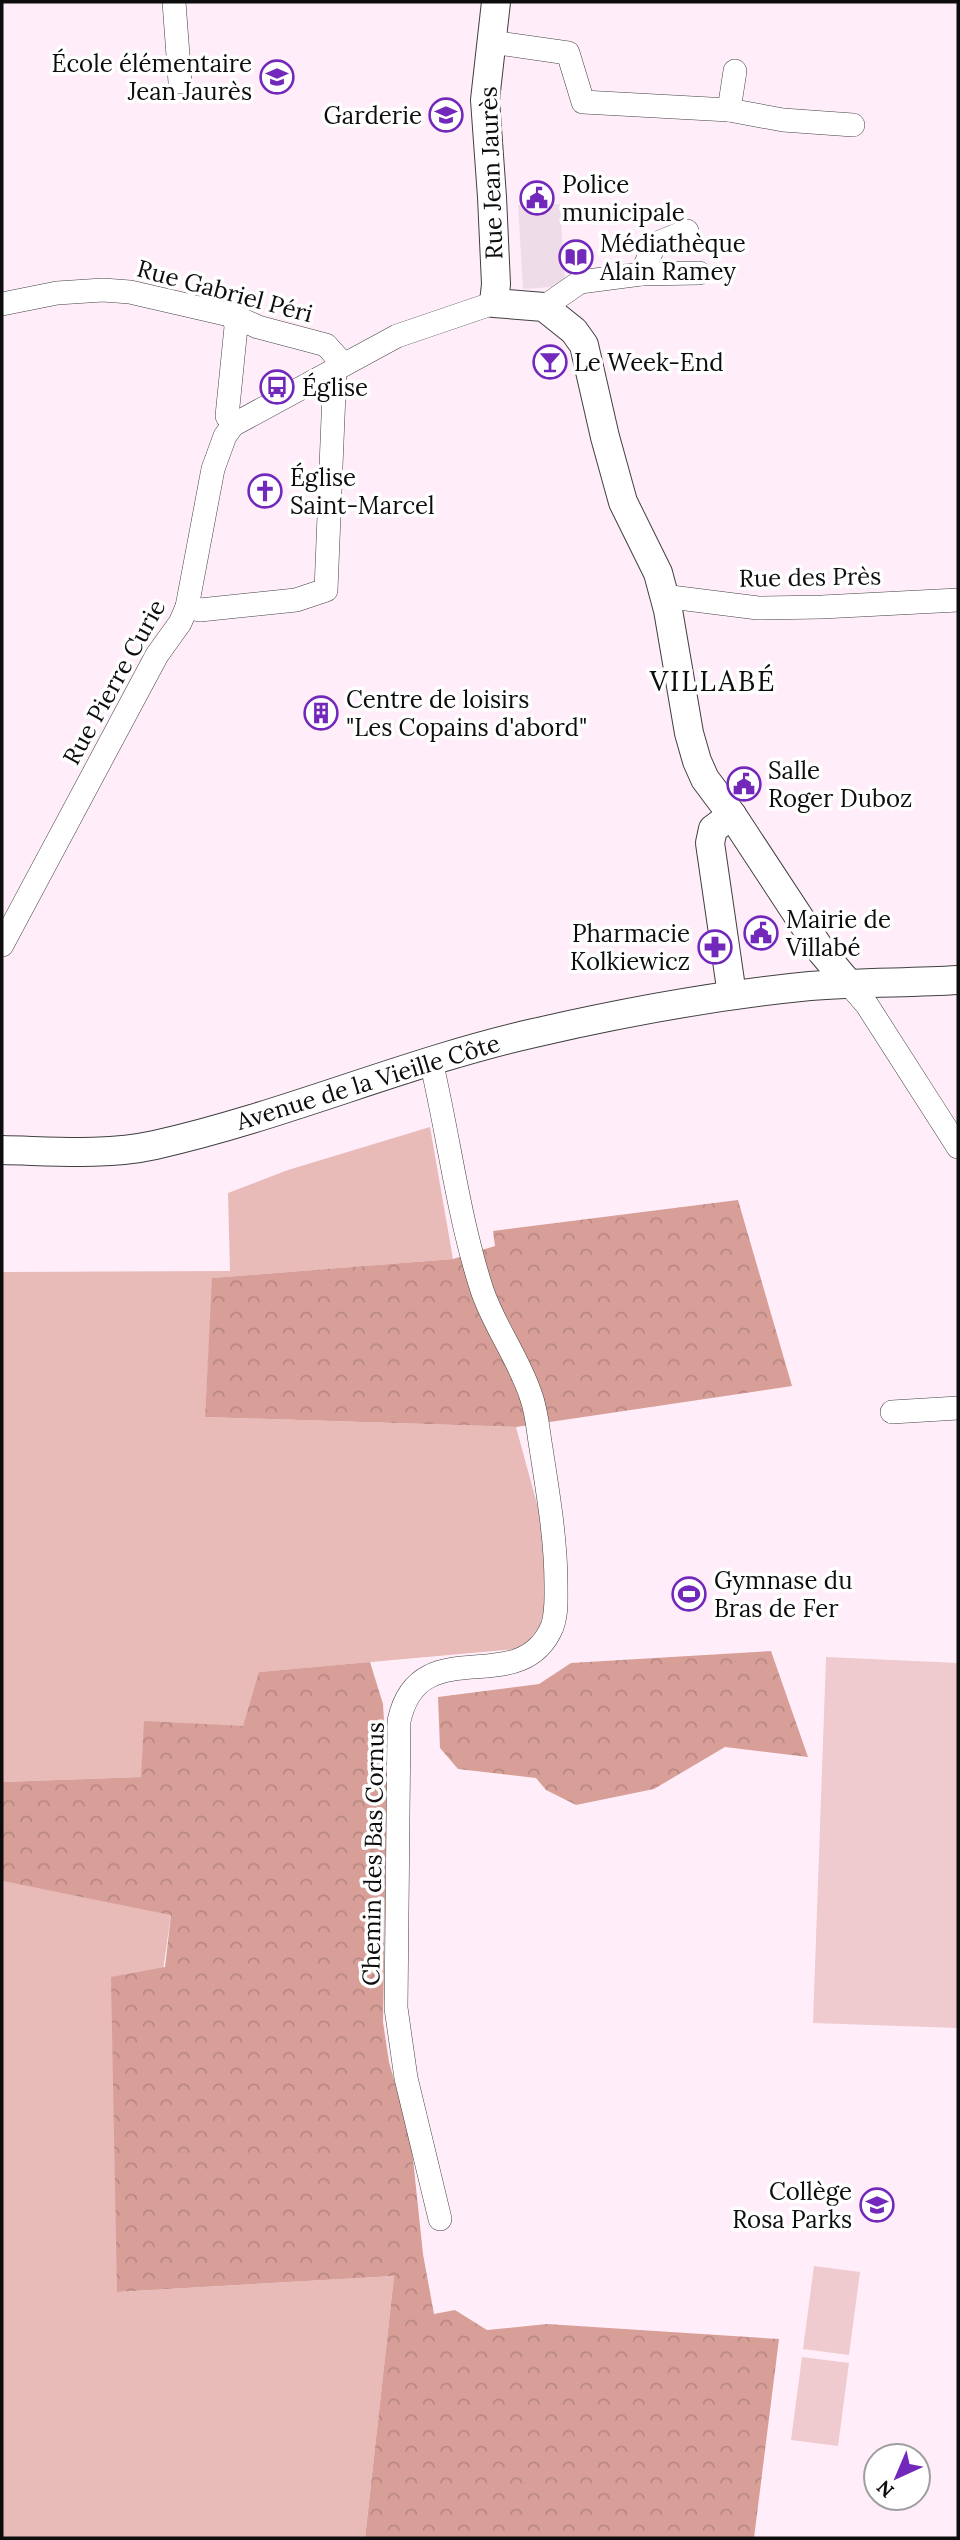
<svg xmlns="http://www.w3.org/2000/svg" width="960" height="2540" viewBox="0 0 960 2540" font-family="Lora,serif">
<defs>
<pattern id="forest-crowns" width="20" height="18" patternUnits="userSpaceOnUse" patternTransform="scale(1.75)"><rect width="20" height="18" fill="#d89f98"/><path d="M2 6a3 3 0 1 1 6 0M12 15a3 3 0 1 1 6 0" fill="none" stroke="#b88882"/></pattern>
</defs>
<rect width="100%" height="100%" fill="#ffeef9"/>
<g fill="#e8bab8">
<path d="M430,1127L453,1259L213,1278L205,1417L516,1427L546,1537L544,1609L540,1626L529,1640L516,1649L260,1672L244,1726L142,1777L2,1782V1272L230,1271L228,1193L288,1170Z"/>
<path d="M2,1881L171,1914L118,2292L394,2276L365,2538H2Z"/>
</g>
<g fill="url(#forest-crowns)">
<path d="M738,1200L792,1386L516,1427L205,1417L212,1278L453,1259L495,1246L493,1231Z"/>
<path d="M771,1651L808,1757L725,1747L654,1789L576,1805L546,1790L536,1778L458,1769L440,1748L438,1697L539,1684L571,1663Z"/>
<path d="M370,1662L383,1704L387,1773L383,2022L389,2062L411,2140L423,2254L434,2314L455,2310L487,2330L547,2324L779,2339L754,2538H365L394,2276L117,2292L111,1977L165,1967L171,1915L2,1881V1782L141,1777L144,1721L243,1726L259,1672Z"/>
</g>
<g fill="#efcace">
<path d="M826,1657L958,1663V2028L813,2023Z"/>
<path d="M814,2266L860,2272L849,2355L803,2349Z"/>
<path d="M802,2357L849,2363L838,2446L791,2440Z"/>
</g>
<path fill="#eedde9" d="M560,204L565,282L552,287L523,289L518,205Z"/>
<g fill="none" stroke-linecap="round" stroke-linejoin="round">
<defs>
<g id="minor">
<path d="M174,2L180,82"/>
<path d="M491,42L568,53L583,102L729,110L735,71"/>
<path d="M729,110L783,120L853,125"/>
<path d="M641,274L699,273"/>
<path d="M2,304L57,293L103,290L130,292L234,316L258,327L326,345L343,364"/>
<path d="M544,307L580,282L641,274L655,244L687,231"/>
<path d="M233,425L227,416L236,327L234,316"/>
<path d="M663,596L758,608L822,607L958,600"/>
<path d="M187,607L200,610L296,600L326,590L335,368"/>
<path d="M2,945L157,655L180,623L187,607L213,469L225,436L233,425L397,336L494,303"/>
<path d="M848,983L867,1005L958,1147"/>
<path d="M431,1061C449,1137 458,1216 482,1290C494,1326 519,1359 531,1396C537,1412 538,1431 541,1448C548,1494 556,1539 556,1585C556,1599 557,1614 552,1627C520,1702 419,1628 399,1721L396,2008L406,2078L440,2219"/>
<path d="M892,1412L958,1408"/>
</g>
<g id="tertiary">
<path d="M496,2L485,100L492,197L496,284L494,303L544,307L574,331L584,345L605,437L623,502L658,573L668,610L689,733L697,761L705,779L732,815L822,952L848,983"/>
<path d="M732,815L713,829L710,843L732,995"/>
<path d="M2,1150C52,1151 105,1156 155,1145C284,1116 406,1062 534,1033C625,1012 718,995 810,986C860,982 909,983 958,980"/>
</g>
</defs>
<use href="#minor" stroke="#404040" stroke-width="24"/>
<use href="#tertiary" stroke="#404040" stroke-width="30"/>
<use href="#minor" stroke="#fff" stroke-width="23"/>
<use href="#tertiary" stroke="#fff" stroke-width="28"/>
</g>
<defs>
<symbol id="school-ring" viewBox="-11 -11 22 22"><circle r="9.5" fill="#fff" stroke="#7228ba" stroke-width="1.5"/><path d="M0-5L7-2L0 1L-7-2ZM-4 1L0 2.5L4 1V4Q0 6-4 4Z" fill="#7228ba"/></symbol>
<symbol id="civic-ring" viewBox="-11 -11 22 22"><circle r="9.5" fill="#fff" stroke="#7228ba" stroke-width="1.5"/><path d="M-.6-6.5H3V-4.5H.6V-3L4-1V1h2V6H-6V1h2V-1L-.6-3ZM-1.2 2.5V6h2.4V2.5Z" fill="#7228ba"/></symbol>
<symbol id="library-ring" viewBox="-11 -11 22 22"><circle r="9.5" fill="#fff" stroke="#7228ba" stroke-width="1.5"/><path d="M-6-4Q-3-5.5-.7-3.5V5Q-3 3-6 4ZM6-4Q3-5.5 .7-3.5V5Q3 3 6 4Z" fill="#7228ba"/></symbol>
<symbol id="bar-ring" viewBox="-11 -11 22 22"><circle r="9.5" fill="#fff" stroke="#7228ba" stroke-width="1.5"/><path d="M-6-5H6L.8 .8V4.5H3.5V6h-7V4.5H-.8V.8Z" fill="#7228ba"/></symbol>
<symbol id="bus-ring" viewBox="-11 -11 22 22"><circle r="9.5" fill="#fff" stroke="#7228ba" stroke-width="1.5"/><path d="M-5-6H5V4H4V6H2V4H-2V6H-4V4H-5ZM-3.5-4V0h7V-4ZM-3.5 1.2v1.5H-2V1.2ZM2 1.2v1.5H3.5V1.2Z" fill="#7228ba"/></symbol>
<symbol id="church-ring" viewBox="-11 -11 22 22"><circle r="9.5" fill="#fff" stroke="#7228ba" stroke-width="1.5"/><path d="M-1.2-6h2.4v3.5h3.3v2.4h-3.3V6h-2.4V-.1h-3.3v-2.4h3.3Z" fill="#7228ba"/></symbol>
<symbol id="building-ring" viewBox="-11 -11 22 22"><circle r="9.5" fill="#fff" stroke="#7228ba" stroke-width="1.5"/><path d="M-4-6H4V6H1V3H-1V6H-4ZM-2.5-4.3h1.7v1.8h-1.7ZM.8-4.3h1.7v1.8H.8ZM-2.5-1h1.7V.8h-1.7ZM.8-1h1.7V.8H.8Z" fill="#7228ba"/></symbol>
<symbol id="pharmacy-ring" viewBox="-11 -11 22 22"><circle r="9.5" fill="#fff" stroke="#7228ba" stroke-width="1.5"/><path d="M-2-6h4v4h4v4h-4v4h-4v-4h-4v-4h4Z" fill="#7228ba"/></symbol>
<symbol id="stadium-ring" viewBox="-11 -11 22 22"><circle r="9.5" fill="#fff" stroke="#7228ba" stroke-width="1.5"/><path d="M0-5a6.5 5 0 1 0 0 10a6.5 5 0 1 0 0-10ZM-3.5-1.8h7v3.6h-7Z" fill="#7228ba"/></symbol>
</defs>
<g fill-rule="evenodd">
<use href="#school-ring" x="258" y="58" width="38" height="38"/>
<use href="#school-ring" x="427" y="96" width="38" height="38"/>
<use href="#civic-ring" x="518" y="179" width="38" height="38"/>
<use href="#library-ring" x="557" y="238" width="38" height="38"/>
<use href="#bar-ring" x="531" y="343" width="38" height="38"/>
<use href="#bus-ring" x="258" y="368" width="38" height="38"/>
<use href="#church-ring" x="246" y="472" width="38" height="38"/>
<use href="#building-ring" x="302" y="694" width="38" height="38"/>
<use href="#civic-ring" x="725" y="765" width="38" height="38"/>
<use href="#civic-ring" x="742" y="914" width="38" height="38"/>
<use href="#pharmacy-ring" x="696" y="928" width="38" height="38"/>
<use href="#stadium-ring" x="670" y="1575" width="38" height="38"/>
<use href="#school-ring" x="858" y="2186" width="38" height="38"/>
</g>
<g text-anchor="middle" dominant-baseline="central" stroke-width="7" stroke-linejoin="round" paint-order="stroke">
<g font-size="24" fill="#0d0d0d" stroke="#fff" text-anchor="start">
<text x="252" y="63" text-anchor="end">École élémentaire<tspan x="252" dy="28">Jean Jaurès</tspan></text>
<text x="422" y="115" text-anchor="end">Garderie</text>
<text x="562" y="184">Police<tspan x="562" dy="28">municipale</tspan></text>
<text x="600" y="243">Médiathèque<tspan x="600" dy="28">Alain Ramey</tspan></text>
<text x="574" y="362">Le Week-End</text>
<text x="302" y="387">Église</text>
<text x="290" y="477">Église<tspan x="290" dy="28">Saint-Marcel</tspan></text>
<text x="346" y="699">Centre de loisirs<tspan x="346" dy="28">"Les Copains d'abord"</tspan></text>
<text x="768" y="770">Salle<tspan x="768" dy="28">Roger Duboz</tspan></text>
<text x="786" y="919">Mairie de<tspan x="786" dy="28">Villabé</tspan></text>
<text x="690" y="933" text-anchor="end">Pharmacie<tspan x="690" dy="28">Kolkiewicz</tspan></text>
<text x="714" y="1580">Gymnase du<tspan x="714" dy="28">Bras de Fer</tspan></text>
<text x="852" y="2191" text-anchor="end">Collège<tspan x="852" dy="28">Rosa Parks</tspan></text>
</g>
<g font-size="24" fill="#0d0d0d" stroke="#fff">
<text transform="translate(491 173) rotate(-92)">Rue Jean Jaurès</text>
<text transform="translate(225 291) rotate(15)">Rue Gabriel Péri</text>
<text transform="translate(810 577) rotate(-1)">Rue des Près</text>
<text transform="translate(114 682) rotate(-61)">Rue Pierre Curie</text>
<text transform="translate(368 1082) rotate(-17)">Avenue de la Vieille Côte</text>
<text transform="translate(373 1854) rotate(-89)">Chemin des Bas Cornus</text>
</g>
<g font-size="28" letter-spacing="2" fill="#0d0d0d" stroke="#fff">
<text x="713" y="681">VILLABÉ</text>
</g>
</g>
<rect width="960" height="2540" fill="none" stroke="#0d0d0d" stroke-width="7"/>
<g transform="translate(897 2477) rotate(224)"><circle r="33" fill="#ffffff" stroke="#9e9e9e" stroke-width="2"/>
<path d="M0-5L12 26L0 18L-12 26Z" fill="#7228ba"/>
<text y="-10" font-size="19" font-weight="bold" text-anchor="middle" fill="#0d0d0d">N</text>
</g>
</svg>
